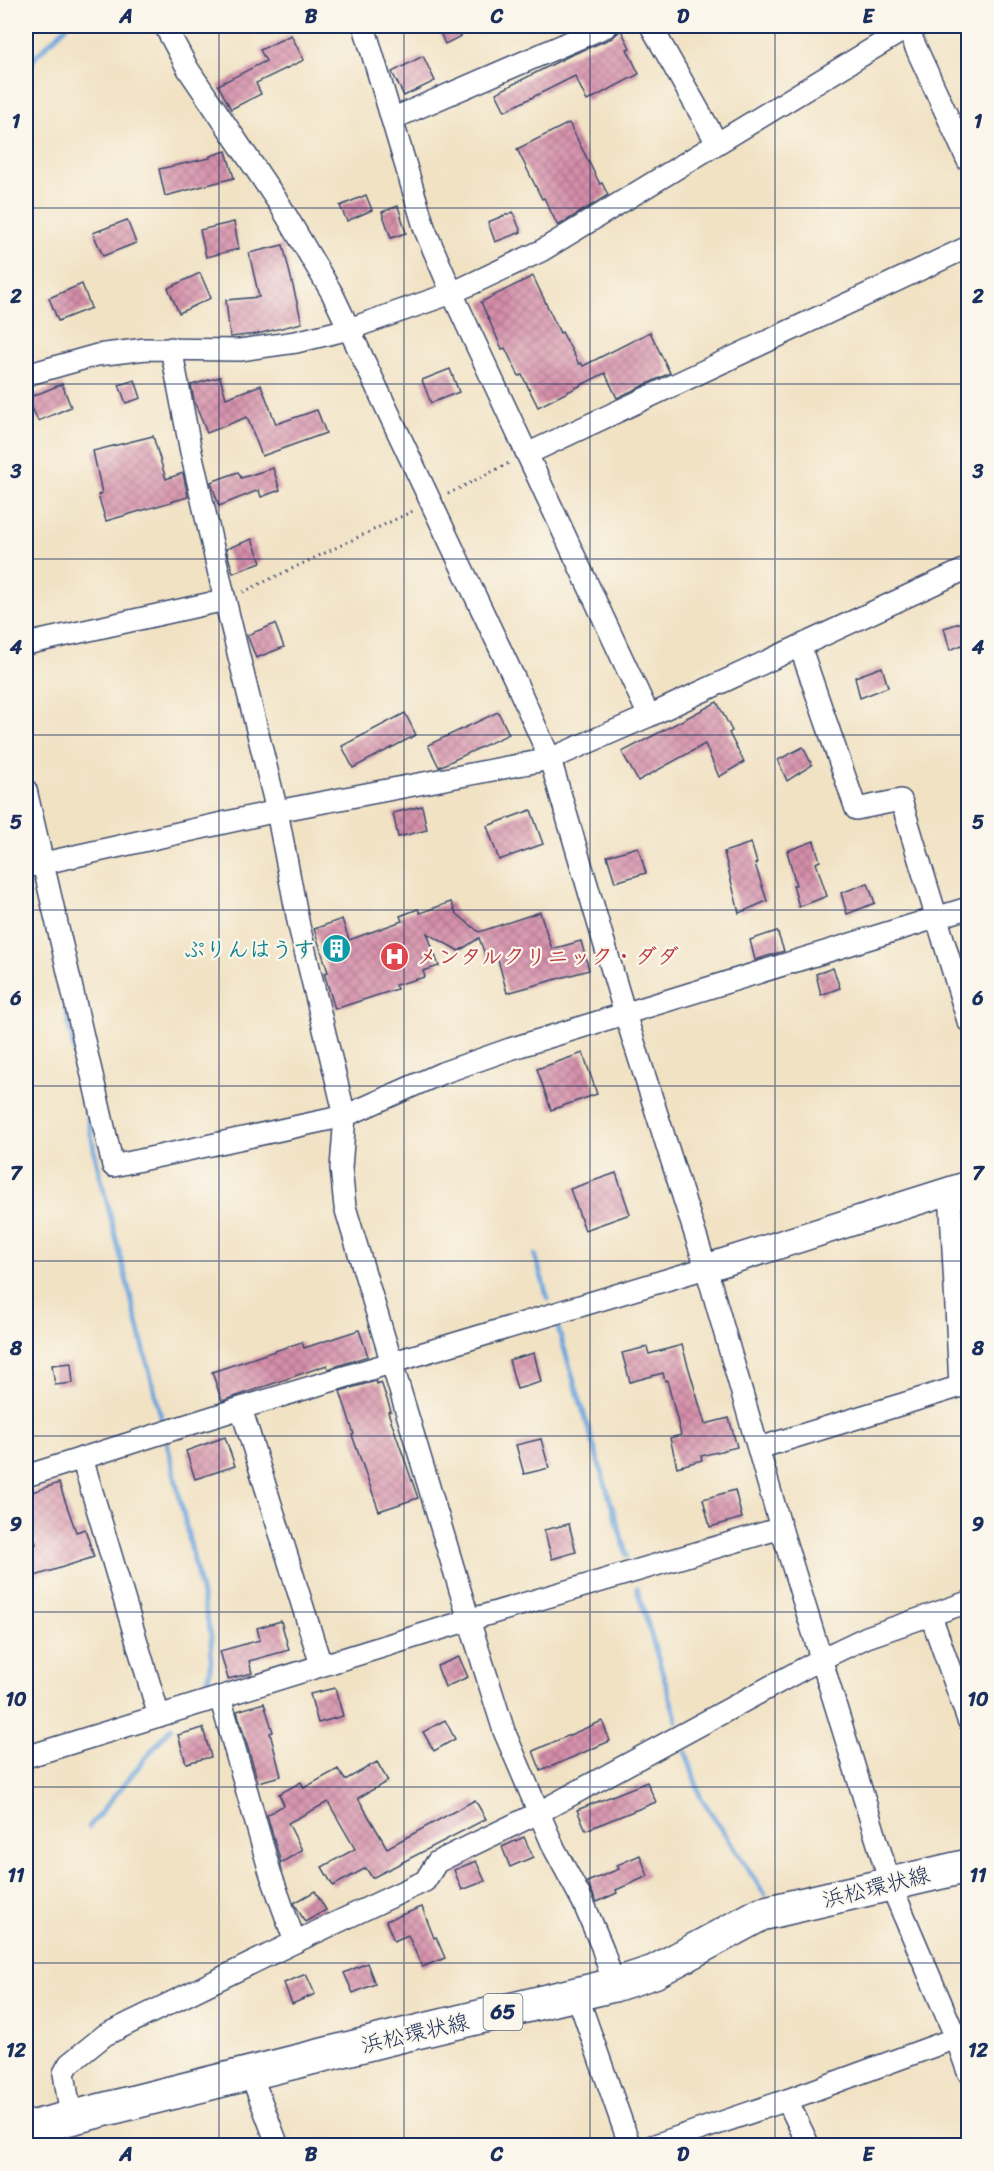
<svg xmlns="http://www.w3.org/2000/svg" width="994" height="2171" viewBox="0 0 994 2171" font-family="Sriracha,'Klee One',sans-serif">
<defs>
<pattern id="building-cross-hatch" width="8" height="8" patternUnits="userSpaceOnUse" patternTransform="scale(1.5)"><rect width="8" height="8" fill="#d58ea9"/><path d="M0 0l8 8M0 8l8-8" fill="none" stroke="#ac748d"/></pattern>
</defs>
<rect width="100%" height="100%" fill="#fbf7ec"/>
<filter id="ink" filterUnits="userSpaceOnUse"><feTurbulence type="fractalNoise" baseFrequency=".0167" numOctaves="2"/><feDisplacementMap in="SourceGraphic" scale="12" xChannelSelector="R" yChannelSelector="G"/><feConvolveMatrix kernelMatrix="1 2 1 2 8 2 1 2 1" color-interpolation-filters="sRGB"/></filter>
<filter id="wash" filterUnits="userSpaceOnUse"><feTurbulence type="fractalNoise" baseFrequency=".008" numOctaves="4" result="noise"/><feDisplacementMap in="SourceGraphic" scale="24" xChannelSelector="R" yChannelSelector="G"/><feGaussianBlur stdDeviation="1.35" result="paint"/><feColorMatrix in="noise" values="0 0 0 0 0 0 0 0 0 0 0 0 0 0 0 0 0 1.4 0 .05"/><feComposite in="paint" operator="in"/></filter>
<g filter="url(#wash)">
<rect width="100%" height="100%" fill="#f1e2c4"/>
<g fill="none" stroke-linecap="round" stroke-linejoin="round">
<g stroke="#6da5dc" stroke-width="5">
<path d="M26,70L36,56L67,26"/>
<path d="M26,834L30,856"/>
<path d="M63,996L97,1163L162,1421"/>
<path d="M535,1255L548,1299"/>
<path d="M558,1328L627,1556"/>
<path d="M167,1442L211,1635C211,1653 214,1675 202,1690"/>
<path d="M637,1588L677,1721"/>
<path d="M686,1752L700,1796L765,1895"/>
<path d="M89,1827L171,1727"/>
</g>
</g>
<g id="blocks">
<g fill="url(#building-cross-hatch)">
<path d="M437,26H456L461,36L445,44Z"/>
<path d="M621,30L630,48L627,49L639,74L587,101L575,76L505,111L496,93L569,56L612,38Z"/>
<path d="M291,35L304,60L256,83L261,94L231,109L218,85L266,61L260,50Z"/>
<path d="M423,56L435,81L404,96L392,72Z"/>
<path d="M569,123L600,184L602,183L608,195L558,226L544,198L542,199L517,149Z"/>
<path d="M226,151L234,178L165,196L159,169L210,158V156Z"/>
<path d="M366,195L372,210L347,221L340,206Z"/>
<path d="M398,206L406,233L391,238L382,212Z"/>
<path d="M513,212L521,232L495,242L488,222Z"/>
<path d="M127,220L136,243L103,256L93,233Z"/>
<path d="M234,222L239,249L206,257L200,230Z"/>
<path d="M283,245L302,323L257,334L230,337L226,300L259,297L249,253Z"/>
<path d="M200,273L211,298L179,313L168,288Z"/>
<path d="M533,276L560,333L562,332L579,364L581,363L583,366L650,332L670,373L617,398L605,373L538,407L522,375L519,376L505,348L502,349L481,302Z"/>
<path d="M82,284L91,308L58,321L49,298Z"/>
<path d="M450,369L459,392L431,403L422,380Z"/>
<path d="M220,377L226,398L261,385L276,424L317,410L326,433L262,456L247,417L207,433L194,401L191,385Z"/>
<path d="M135,380L141,398L126,403L119,385Z"/>
<path d="M62,384L71,407L38,421L28,398Z"/>
<path d="M153,436L166,479L183,473L188,497L106,521L98,495L102,493L93,451Z"/>
<path d="M273,468L280,490L261,497L259,490L219,506L211,482L238,472L241,478Z"/>
<path d="M252,539L261,562L233,573L226,549Z"/>
<path d="M969,620V642L950,650L944,628Z"/>
<path d="M275,624L284,647L256,658L247,635Z"/>
<path d="M882,667L888,687L860,698L855,677Z"/>
<path d="M717,702L732,731L729,733L744,762L719,777L705,744L638,781L622,752Z"/>
<path d="M498,712L509,734L439,767L428,745Z"/>
<path d="M405,713L416,735L353,768L342,746Z"/>
<path d="M803,747L812,765L787,781L778,760Z"/>
<path d="M422,806L427,830L398,837L393,813Z"/>
<path d="M531,810L543,844L499,860L487,826Z"/>
<path d="M814,841L820,861L816,863L827,896L799,907L793,885H796L787,851Z"/>
<path d="M751,843L757,863L755,864L767,901L739,913L724,852Z"/>
<path d="M638,847L646,873L615,882L607,856Z"/>
<path d="M868,883L875,903L847,914L841,893Z"/>
<path d="M451,902L456,913L479,932L540,912L552,949L581,941L589,970L507,993L497,956L487,960L479,938L459,951L427,933L439,966L423,971L425,977L395,985L397,989L335,1009L324,973L328,972L314,929L342,919L349,940L402,921L400,916L418,909L420,913Z"/>
<path d="M777,931L784,951L755,960L750,940Z"/>
<path d="M833,968L840,988L821,995L816,974Z"/>
<path d="M583,1053L597,1094L551,1110L537,1069Z"/>
<path d="M616,1173L630,1214L585,1230L570,1189Z"/>
<path d="M359,1330L368,1356L328,1369L327,1365L222,1401L212,1372L302,1342L304,1348Z"/>
<path d="M682,1345L705,1424L729,1418L737,1447L701,1456L702,1460L677,1467L670,1438L681,1435L667,1380L665,1381L663,1373L630,1382L622,1353L647,1347L649,1354Z"/>
<path d="M534,1353L541,1382L517,1389L509,1360Z"/>
<path d="M71,1363L73,1383L55,1385L52,1365Z"/>
<path d="M376,1381L377,1384L381,1382L391,1411L388,1412L418,1498L379,1511L352,1435L354,1434L340,1391Z"/>
<path d="M225,1437L235,1466L195,1479L186,1451Z"/>
<path d="M541,1439L549,1468L524,1474L516,1445Z"/>
<path d="M59,1483L76,1532L85,1529L94,1557L26,1579V1547L36,1544L26,1514V1494Z"/>
<path d="M735,1490L742,1518L710,1527L703,1499Z"/>
<path d="M569,1524L576,1552L552,1559L544,1530Z"/>
<path d="M281,1621L289,1650L249,1661L252,1673L228,1679L220,1651L260,1640L257,1628Z"/>
<path d="M459,1657L468,1677L445,1687L437,1666Z"/>
<path d="M335,1688L343,1716L318,1723L310,1694Z"/>
<path d="M264,1703L273,1732L270,1733L281,1776L258,1782L237,1711Z"/>
<path d="M445,1720L455,1739L434,1751L423,1732Z"/>
<path d="M602,1721L610,1741L541,1771L533,1751Z"/>
<path d="M203,1728L211,1757L186,1763L178,1735Z"/>
<path d="M377,1762L388,1781L358,1798L387,1848L475,1800L486,1819L372,1878L366,1868L333,1886L322,1867L355,1849L328,1802L288,1823L302,1850L281,1863L267,1815L284,1805L279,1794L301,1782L304,1788L338,1769L345,1780Z"/>
<path d="M647,1782L656,1802L586,1830L577,1810Z"/>
<path d="M524,1837L533,1857L510,1867L502,1847Z"/>
<path d="M640,1855L648,1876L616,1890L617,1893L597,1902L587,1882L619,1869L617,1865Z"/>
<path d="M476,1861L485,1881L462,1890L454,1870Z"/>
<path d="M315,1891L326,1910L305,1922L294,1903Z"/>
<path d="M422,1907L434,1938L436,1937L445,1958L422,1967L408,1935L394,1941L386,1921Z"/>
<path d="M367,1963L375,1984L353,1993L344,1973Z"/>
<path d="M306,1974L315,1994L292,2004L284,1983Z"/>
</g>
</g>
</g>
<g filter="url(#ink)">
<use href="#blocks" fill-opacity="0" stroke="#3b4a6d" stroke-width="1.5"/>
<g fill="none" stroke-linecap="round" stroke-linejoin="round">
<defs>
<g id="minor">
<path d="M165,26L188,69L280,205L332,293L515,680L550,759L625,1014L706,1268L781,1528L890,1883L956,2038L968,2072"/>
<path d="M364,26L425,230L452,293L649,716"/>
<path d="M651,26L717,143"/>
<path d="M906,26L968,161"/>
<path d="M392,119L607,26"/>
<path d="M171,348L191,452L225,600L277,811L299,926L345,1116L341,1168L345,1207L469,1620L504,1731L554,1848L583,1902L602,1947L614,1985"/>
<path d="M26,375L97,355L146,349L240,350L296,342L349,329L452,293L541,251L910,26"/>
<path d="M527,454L968,247"/>
<path d="M26,644L225,600"/>
<path d="M800,646L856,809L901,800L968,1021"/>
<path d="M26,790L113,1166L345,1116L442,1073L510,1049L968,908"/>
<path d="M26,867L277,811L550,759L649,716L968,568"/>
<path d="M950,1191L960,1385"/>
<path d="M241,1408L321,1665"/>
<path d="M759,1448L968,1384"/>
<path d="M82,1458L159,1716"/>
<path d="M26,1476L241,1408L706,1268"/>
<path d="M931,1616L968,1720"/>
<path d="M220,1697L270,1872L295,1942"/>
<path d="M26,1757L469,1620L781,1528"/>
<path d="M577,1995L630,2146"/>
<path d="M250,2072L278,2146"/>
<path d="M787,2100L809,2146"/>
<path d="M71,2117L64,2073L69,2064L105,2035L295,1942L425,1881L437,1862L538,1813L823,1658L867,1637L968,1602"/>
<path d="M652,2146L787,2100L956,2038"/>
</g>
<path id="tertiary" d="M706,1268L968,1185"/>
<path id="primary" d="M26,2129L387,2039L614,1985L654,1972L761,1914L968,1866"/>
</defs>
<use href="#minor" stroke="#3b4a6d" stroke-width="24"/>
<use href="#tertiary" stroke="#3b4a6d" stroke-width="30"/>
<use href="#primary" stroke="#3b4a6d" stroke-width="36"/>
<g stroke="#3b4a6d" stroke-width="3" stroke-dasharray="1.5 4.5" stroke-linecap="butt">
<path d="M448,494L509,463"/>
<path d="M243,592L413,511"/>
</g>
<use href="#minor" stroke="#fff" stroke-width="21"/>
<use href="#tertiary" stroke="#fff" stroke-width="27"/>
<use href="#primary" stroke="#fff" stroke-width="33"/>
</g>
</g>
<path fill="none" stroke="#1b2f5e" stroke-width="1.5" stroke-opacity="0.55" d="M219,26V2146M404,26V2146M590,26V2146M775,26V2146M26,208H968M26,384H968M26,559H968M26,735H968M26,910H968M26,1086H968M26,1261H968M26,1436H968M26,1612H968M26,1787H968M26,1963H968"/>
<defs>
<symbol id="building-disc" viewBox="-11 -11 22 22"><circle r="9.5" fill="#0f9aa8" stroke="#fbf7ec"/><path d="M-4-6H4V6H1V3H-1V6H-4ZM-2.5-4.3h1.7v1.8h-1.7ZM.8-4.3h1.7v1.8H.8ZM-2.5-1h1.7V.8h-1.7ZM.8-1h1.7V.8H.8Z" fill="#fff"/></symbol>
<symbol id="hospital-disc" viewBox="-11 -11 22 22"><circle r="9.5" fill="#e0444e" stroke="#fbf7ec"/><path d="M-5-5h3v3.5h4V-5h3V5h-3V1.5h-4V5h-3Z" fill="#fff"/></symbol>
</defs>
<g fill-rule="evenodd">
<use href="#building-disc" x="320" y="932" width="33" height="33"/>
<use href="#hospital-disc" x="378" y="940" width="33" height="33"/>
</g>
<g text-anchor="middle" dominant-baseline="central" stroke-width="4.5" stroke-linejoin="round" paint-order="stroke">
<rect fill="#fbf7ec" stroke="#5e6b89" stroke-width="1.5" x="483.5" y="1994" width="39" height="36" rx="4.5"/>
<g font-size="21" font-weight="bold" fill="#1b2f5e">
<text x="503" y="2012">65</text>
</g>
<g font-size="22" font-weight="bold" fill="#0d838f" stroke="#fbf7ec" text-anchor="end">
<text x="315" y="949">ぷりんはうす</text>
</g>
<g font-size="22" font-weight="bold" fill="#be3a42" stroke="#fbf7ec" text-anchor="start">
<text x="416" y="956">メンタルクリニック・ダダ</text>
</g>
<g font-size="22" fill="#1b2f5e" stroke="#fbf7ec">
<text transform="translate(876 1887) rotate(-14)">浜松環状線</text>
<text transform="translate(415 2033) rotate(-13)">浜松環状線</text>
</g>
</g>
<rect width="994" height="2171" fill="none" stroke="#fbf7ec" stroke-width="66"/>
<rect x="33" y="33" width="928" height="2105" fill="none" stroke="#1b2f5e" stroke-width="2"/>
<g font-size="20" text-anchor="middle" font-weight="bold" fill="#1b2f5e">
<text x="126" y="23">A</text>
<text x="311" y="23">B</text>
<text x="497" y="23">C</text>
<text x="683" y="23">D</text>
<text x="868" y="23">E</text>
<text x="16" y="128">1</text>
<text x="978" y="128">1</text>
<text x="16" y="303">2</text>
<text x="978" y="303">2</text>
<text x="16" y="478">3</text>
<text x="978" y="478">3</text>
<text x="16" y="654">4</text>
<text x="978" y="654">4</text>
<text x="16" y="829">5</text>
<text x="978" y="829">5</text>
<text x="16" y="1005">6</text>
<text x="978" y="1005">6</text>
<text x="16" y="1180">7</text>
<text x="978" y="1180">7</text>
<text x="16" y="1355">8</text>
<text x="978" y="1355">8</text>
<text x="16" y="1531">9</text>
<text x="978" y="1531">9</text>
<text x="16" y="1706">10</text>
<text x="978" y="1706">10</text>
<text x="16" y="1882">11</text>
<text x="978" y="1882">11</text>
<text x="16" y="2057">12</text>
<text x="978" y="2057">12</text>
<text x="126" y="2161">A</text>
<text x="311" y="2161">B</text>
<text x="497" y="2161">C</text>
<text x="683" y="2161">D</text>
<text x="868" y="2161">E</text>
</g>
</svg>
